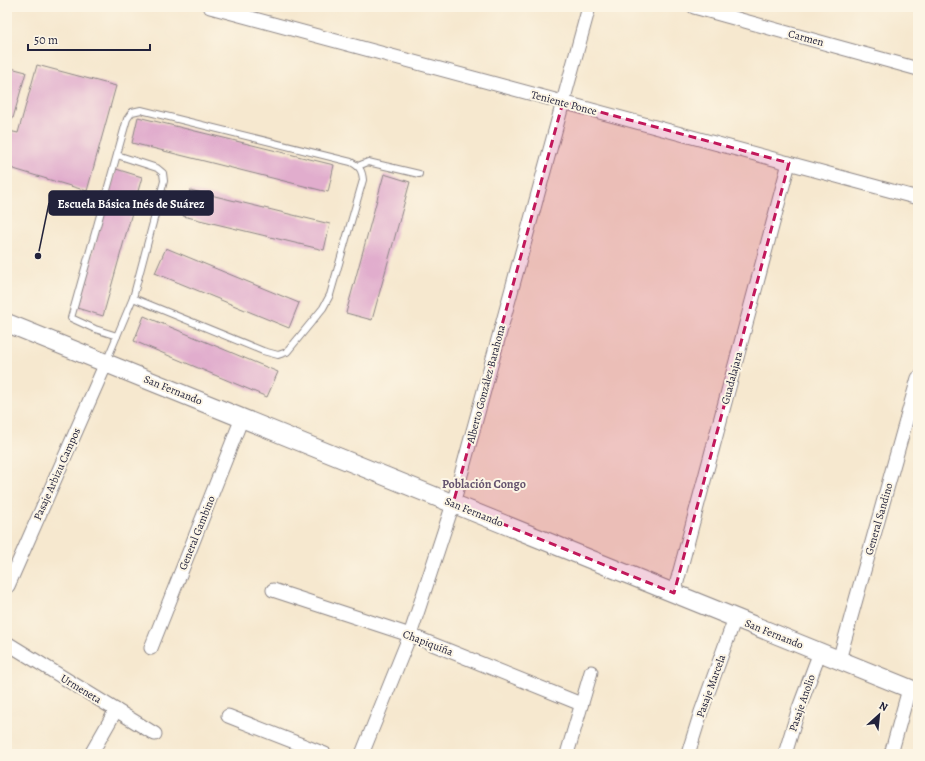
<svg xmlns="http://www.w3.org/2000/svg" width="925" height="761" viewBox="0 0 925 761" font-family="Alegreya,serif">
<rect width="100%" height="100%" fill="#fcf5e5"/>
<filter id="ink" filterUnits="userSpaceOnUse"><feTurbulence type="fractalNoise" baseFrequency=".025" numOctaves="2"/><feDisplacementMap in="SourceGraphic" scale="8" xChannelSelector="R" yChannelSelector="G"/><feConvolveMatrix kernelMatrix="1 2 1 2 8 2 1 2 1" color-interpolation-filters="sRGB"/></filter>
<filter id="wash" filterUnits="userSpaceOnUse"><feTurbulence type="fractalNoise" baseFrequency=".012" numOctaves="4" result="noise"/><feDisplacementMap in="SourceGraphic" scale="16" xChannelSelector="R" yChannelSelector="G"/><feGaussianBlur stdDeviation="0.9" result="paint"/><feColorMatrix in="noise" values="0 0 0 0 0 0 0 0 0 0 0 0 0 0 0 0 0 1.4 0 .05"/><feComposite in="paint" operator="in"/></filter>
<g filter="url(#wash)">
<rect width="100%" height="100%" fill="#f6e8cf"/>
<g id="blocks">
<g fill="#e1adcd">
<path d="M37,65L116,86L87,191L7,167V138L9,131L18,133Z"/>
<path d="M7,67L26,72L13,118L7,117Z"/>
<path d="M138,117L334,165L328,192L132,143Z"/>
<path d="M116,169L142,177L103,316L77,308Z"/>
<path d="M384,174L410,182L372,320L346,313Z"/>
<path d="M190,190L330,224L324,250L183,216Z"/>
<path d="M166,248L299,303L289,328L155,273Z"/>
<path d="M144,316L278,372L267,397L134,341Z"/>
</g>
</g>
</g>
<g filter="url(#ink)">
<use href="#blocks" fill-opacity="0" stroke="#8c8585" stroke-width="1"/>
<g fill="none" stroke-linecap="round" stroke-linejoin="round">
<defs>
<g id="lane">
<path d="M358,166L368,162L419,174"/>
<path d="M117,336L95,329L71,318L127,119L132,112L141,110L351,162C360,167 362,170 363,180L330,295L323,308L287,352L278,355L263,351L133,298"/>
<path d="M106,362L133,298L164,181L163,173L157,168L117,155"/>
</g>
<g id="street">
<path d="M210,7L918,198"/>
<path d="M694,7L918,69"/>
<path d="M8,586L106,363"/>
<path d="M273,590L410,635L581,704"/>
<path d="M674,593L789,163"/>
<path d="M7,643L155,734"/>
<path d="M151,648L242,418"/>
<path d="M839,660L918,378"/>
<path d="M228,716L325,754"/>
<path d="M91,754L116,710"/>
<path d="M362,754L410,635L453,504L589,7"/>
<path d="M567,754L591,672"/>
<path d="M688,754L701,712L735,618"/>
<path d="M785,754L799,708L820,652"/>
<path d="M891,754L909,689"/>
</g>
<path id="secondary" d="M7,323L918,692"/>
</defs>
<use href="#lane" stroke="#8c8585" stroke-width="8"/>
<use href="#street" stroke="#8c8585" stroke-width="15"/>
<use href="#secondary" stroke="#8c8585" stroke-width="20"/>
<use href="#lane" stroke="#fff" stroke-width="6"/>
<use href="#street" stroke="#fff" stroke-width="13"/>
<use href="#secondary" stroke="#fff" stroke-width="18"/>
</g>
</g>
<path fill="#c2185b" fill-opacity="0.2" stroke="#c2185b" stroke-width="3" stroke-dasharray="8 5" stroke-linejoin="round" d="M563,102L789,163L674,593L453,504Z"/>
<g text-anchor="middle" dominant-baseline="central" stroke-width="4" stroke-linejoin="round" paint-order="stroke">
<g font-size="11" fill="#22223b" stroke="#fcf5e5">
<text transform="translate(806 38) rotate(15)">Carmen</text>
<text transform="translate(564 103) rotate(15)">Teniente Ponce</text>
<text transform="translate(732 378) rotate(-75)">Guadalajara</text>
<text transform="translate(486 384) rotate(-75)">Alberto González Barahona</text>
<text transform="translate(173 390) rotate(22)">San Fernando</text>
<text transform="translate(57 474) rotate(-66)">Pasaje Arbizu Campos</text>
<text transform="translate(474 512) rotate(22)">San Fernando</text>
<text transform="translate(879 519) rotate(-74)">General Sandino</text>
<text transform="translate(197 533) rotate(-68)">General Gambino</text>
<text transform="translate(774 634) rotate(22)">San Fernando</text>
<text transform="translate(428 643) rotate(21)">Chapiquiña</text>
<text transform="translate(711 686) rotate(-70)">Pasaje Marcela</text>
<text transform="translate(81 689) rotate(31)">Urmeneta</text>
<text transform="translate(802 703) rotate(-71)">Pasaje Anolio</text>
</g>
<g font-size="12" font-weight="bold" fill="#65536e" stroke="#fcf5e5">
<text x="484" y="484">Población Congo</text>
</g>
</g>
<path fill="none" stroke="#22223b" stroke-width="1.5" d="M38 256L49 203"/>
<circle fill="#22223b" stroke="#fcf5e5" stroke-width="1.5" cx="38" cy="256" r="4"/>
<rect fill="#22223b" stroke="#22223b" stroke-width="1.5" x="49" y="191" width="164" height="24" rx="4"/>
<g font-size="12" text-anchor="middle" font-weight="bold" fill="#fff">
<text x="131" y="208">Escuela Básica Inés de Suárez</text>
</g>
<rect width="925" height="761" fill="none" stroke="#fcf5e5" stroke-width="24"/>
<g transform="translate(879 715) rotate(27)" stroke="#fcf5e5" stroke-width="3" paint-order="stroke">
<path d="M0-3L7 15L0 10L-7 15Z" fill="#22223b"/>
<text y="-6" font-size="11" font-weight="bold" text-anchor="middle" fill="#22223b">N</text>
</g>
<path d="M28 44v6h122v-6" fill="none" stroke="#22223b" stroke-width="2"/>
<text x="34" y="44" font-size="12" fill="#22223b" stroke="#fcf5e5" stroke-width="3" paint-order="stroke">50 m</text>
</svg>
